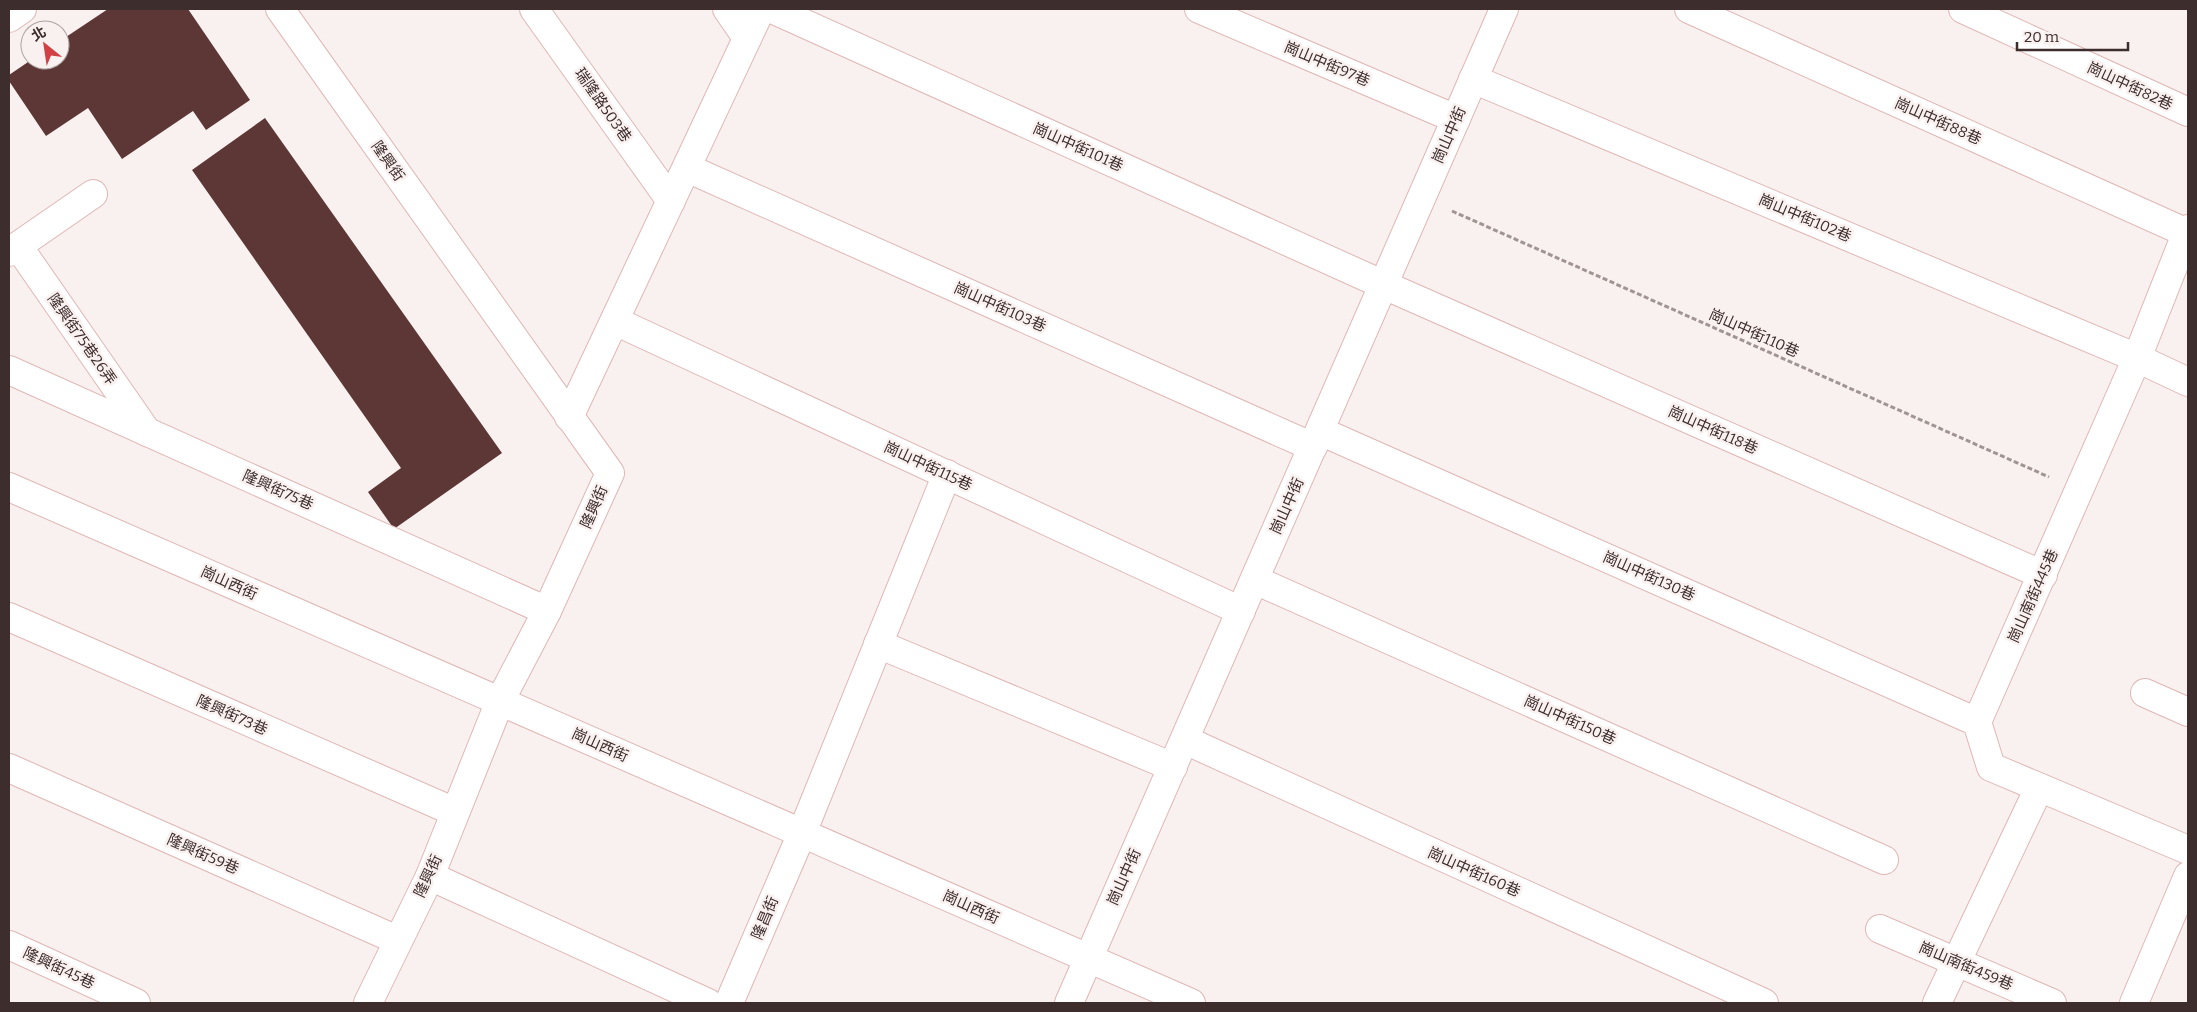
<svg xmlns="http://www.w3.org/2000/svg" width="2197" height="1012" viewBox="0 0 2197 1012" font-family="Bitter,'Noto Sans TC',serif">
<rect width="100%" height="100%" fill="#f9f1f0"/>
<g fill="#5c3735">
<path d="M108,9H188L250,100L206,130L193,111L122,159L88,108L46,136L9,81V75L31,60H60V41Z"/>
<path d="M265,118L502,453L394,529L368,492L401,468L192,170Z"/>
</g>
<g fill="none" stroke-linecap="round" stroke-linejoin="round">
<defs>
<g id="minor">
<path d="M280,9L610,473L547,611L500,701L430,876L368,1003"/>
<path d="M534,9L671,201"/>
<path d="M727,9L747,38"/>
<path d="M772,9L1384,285L2043,575"/>
<path d="M1199,9L1456,119"/>
<path d="M1689,9L2187,233"/>
<path d="M1963,9L2188,112"/>
<path d="M1473,79L2137,358L2188,382"/>
<path d="M687,168L1313,447"/>
<path d="M2188,229L2137,358L1977,722L1991,767L2188,850"/>
<path d="M18,246L147,432"/>
<path d="M9,252L93,194"/>
<path d="M615,321L1241,611"/>
<path d="M9,370L547,611"/>
<path d="M569,417L761,9"/>
<path d="M1320,431L1977,722"/>
<path d="M9,487L1191,1003"/>
<path d="M1255,580L1884,860"/>
<path d="M9,617L455,812"/>
<path d="M878,644L1173,767"/>
<path d="M2145,693L2188,712"/>
<path d="M1185,740L1764,1003"/>
<path d="M9,768L397,940"/>
<path d="M430,876L708,1003"/>
<path d="M1880,929L2052,1003"/>
<path d="M9,945L136,1003"/>
<path d="M729,1003L802,833L947,474"/>
<path d="M1069,1003L1504,9"/>
<path d="M1937,1003L2039,788"/>
<path d="M2134,1003L2188,876"/>
</g>
<path id="tertiary" d="M9,18L22,9"/>
</defs>
<use href="#minor" stroke="#dfb7b4" stroke-width="30"/>
<use href="#tertiary" stroke="#dfb7b4" stroke-width="30"/>
<path stroke="#a19594" stroke-width="3" stroke-dasharray="5 2.5" stroke-linecap="butt" d="M1452,211L2049,477"/>
<use href="#minor" stroke="#fff" stroke-width="28"/>
<use href="#tertiary" stroke="#fff" stroke-width="28"/>
</g>
<g text-anchor="middle" dominant-baseline="central" stroke-width="5" stroke-linejoin="round" paint-order="stroke">
<g font-size="15" fill="#3d2d2c" stroke="#f9f1f0">
<text transform="translate(1327 64) rotate(23)">崗山中街97巷</text>
<text transform="translate(2130 86) rotate(25)">崗山中街82巷</text>
<text transform="translate(603 105) rotate(55)">瑞隆路503巷</text>
<text transform="translate(1938 121) rotate(24)">崗山中街88巷</text>
<text transform="translate(1449 135) rotate(-66)">崗山中街</text>
<text transform="translate(1078 147) rotate(24)">崗山中街101巷</text>
<text transform="translate(388 161) rotate(55)">隆興街</text>
<text transform="translate(1805 218) rotate(23)">崗山中街102巷</text>
<text transform="translate(1000 307) rotate(24)">崗山中街103巷</text>
<text transform="translate(1754 333) rotate(24)">崗山中街110巷</text>
<text transform="translate(82 339) rotate(55)">隆興街75巷26弄</text>
<text transform="translate(1713 430) rotate(24)">崗山中街118巷</text>
<text transform="translate(928 466) rotate(25)">崗山中街115巷</text>
<text transform="translate(278 490) rotate(24)">隆興街75巷</text>
<text transform="translate(1287 506) rotate(-66)">崗山中街</text>
<text transform="translate(594 507) rotate(-66)">隆興街</text>
<text transform="translate(1649 576) rotate(24)">崗山中街130巷</text>
<text transform="translate(229 583) rotate(24)">崗山西街</text>
<text transform="translate(2033 596) rotate(-66)">崗山南街445巷</text>
<text transform="translate(232 715) rotate(24)">隆興街73巷</text>
<text transform="translate(1570 720) rotate(24)">崗山中街150巷</text>
<text transform="translate(600 745) rotate(24)">崗山西街</text>
<text transform="translate(203 854) rotate(24)">隆興街59巷</text>
<text transform="translate(1474 872) rotate(24)">崗山中街160巷</text>
<text transform="translate(428 876) rotate(-65)">隆興街</text>
<text transform="translate(1124 877) rotate(-66)">崗山中街</text>
<text transform="translate(971 907) rotate(24)">崗山西街</text>
<text transform="translate(765 918) rotate(-67)">隆昌街</text>
<text transform="translate(1966 966) rotate(23)">崗山南街459巷</text>
<text transform="translate(59 968) rotate(25)">隆興街45巷</text>
</g>
</g>
<rect width="2197" height="1012" fill="none" stroke="#3d2d2c" stroke-width="20"/>
<g transform="translate(45 45) rotate(330)"><circle r="24" fill="#f9f1f0" stroke="#aea3a2"/>
<path d="M0-4L9 19L0 12L-9 19Z" fill="#d04044"/>
<text y="-8" font-size="14" font-weight="bold" text-anchor="middle" fill="#3d2d2c">北</text>
</g>
<path d="M2017 42v8h111v-8" fill="none" stroke="#3d2d2c" stroke-width="2.5"/>
<text x="2024" y="42" font-size="15" fill="#3d2d2c" stroke="#f9f1f0" stroke-width="4" paint-order="stroke">20 m</text>
</svg>
